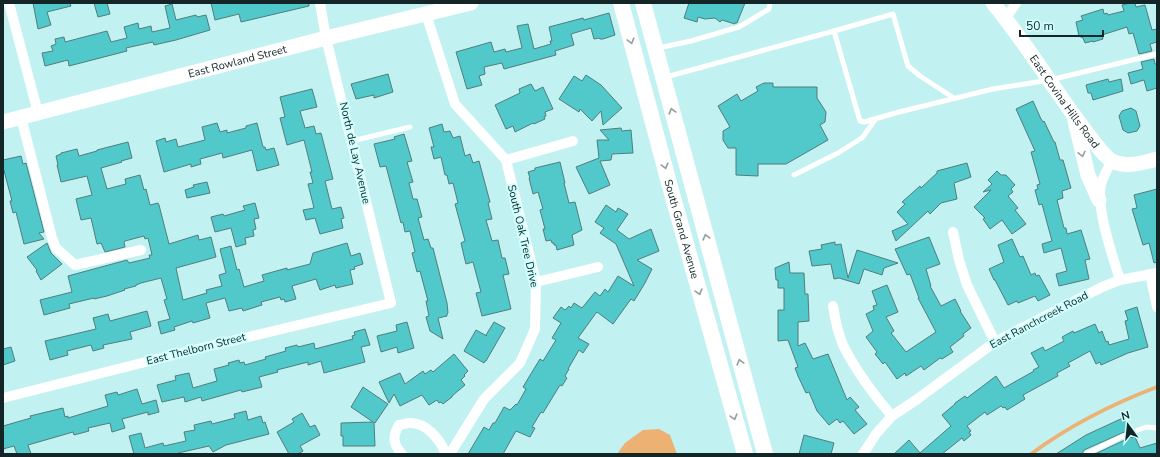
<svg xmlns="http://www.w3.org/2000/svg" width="1160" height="457" viewBox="0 0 1160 457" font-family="'Nunito Sans',sans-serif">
<rect width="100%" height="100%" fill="#c2f1f1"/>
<path fill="#ecb173" d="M659,429L670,435L677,454H617L625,443L643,430Z"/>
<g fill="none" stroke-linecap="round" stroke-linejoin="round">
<path stroke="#ecb173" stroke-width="3.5" d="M1031,454C1069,426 1112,404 1157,387"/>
</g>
<g fill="#51c8c9" stroke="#527d7e">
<path d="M33,3H70L71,6L47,12L51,25L38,29Z"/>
<path d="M94,3H107L110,14L98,17Z"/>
<path d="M211,3H309V6L241,22L239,14L215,20Z"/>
<path d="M689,3H745L737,23H735V24L722,20L720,22L715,18L705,19L698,17L697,22L684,18Z"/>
<path d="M1130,3H1135L1136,7L1145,5L1152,30L1157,29V42L1150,44L1152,51L1139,54L1133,33L1129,34L1127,27L1102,35L1103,39L1093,42V41L1085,43L1083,38L1079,36L1076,22L1083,20L1081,16L1103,9L1104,14L1107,13L1108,15L1124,11L1122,5Z"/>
<path d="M172,4L176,20L196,15L197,17L206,15L210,30L176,40L154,45L153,42L126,48L127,51L69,66L68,60L45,66L42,53L53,51L51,46L56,44L55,39L64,37L65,42L107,31L111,42L127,38L124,27L138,23L139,29L151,26L152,32L170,28L165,6Z"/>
<path d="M609,13L615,35L603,39H600L599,38L594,39L591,28L571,34L574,45L555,51L556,55L504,69L502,63L484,67L485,74L479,76L482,85L467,89L456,52L491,42L494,52L505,49L506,52L522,48L517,26L528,24L534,49L551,44L550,41H552L549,27L583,18L584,20Z"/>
<path d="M1154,59L1155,64H1157V88L1147,91L1144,80L1131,84L1128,73L1143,69L1141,62Z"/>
<path d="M388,74L393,92L374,98V95L356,99L351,84Z"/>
<path d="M586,75L601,85L622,108L603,125L601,111L592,121L580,109L579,112L559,99L574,76L582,81Z"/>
<path d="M1108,79L1109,82L1121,79L1123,91L1093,100L1091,93H1088L1086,85Z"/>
<path d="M764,83H773V87H817V98L826,112L825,122L820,125L828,140L786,164H758V176L736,175V148H728L723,140V131L730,127L718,106L737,94L741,101L758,91L756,87Z"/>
<path d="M531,84L535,91L543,87L553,109L545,112L546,116L544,117L545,119L534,124L533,123L515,132L513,126L506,129L495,105L520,93L519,89Z"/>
<path d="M312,89L317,107L300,111L305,128L314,126L316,134L321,133L333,179L325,181L332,209L341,207L344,218L341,219L343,228L320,234L315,218L306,220L303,210L314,208L308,184L313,183L310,172H312L304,140L287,145L280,118L285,117L280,97Z"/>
<path d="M1033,101L1041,119L1043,122L1044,121L1054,142H1055L1060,160H1063L1071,188L1062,191L1063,198L1057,200L1064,228H1066L1067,234L1081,230L1090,259L1085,260L1089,279L1059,286L1056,274L1067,271L1061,248L1044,253L1042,244L1052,241L1042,204L1039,205L1035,190L1038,189L1037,185L1040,184L1031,152L1035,151L1016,109Z"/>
<path d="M1131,108L1136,111L1140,126L1137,131L1128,133L1123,130L1119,116L1122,111Z"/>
<path d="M217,123L220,132L227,130V133L246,128V126L257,123L263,147H265L266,150L274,148L279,165L257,171L252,150L223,158L222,153L200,159L201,164L191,167V164L164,172L156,141L165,138L166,142L176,139L178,147L205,140L202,127Z"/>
<path d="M442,124L444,132L450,131L453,138L460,136L465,156L470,154L473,163L479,161L490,202L488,203L492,219L486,220L492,241L498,240L502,258H505L509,274L503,275L511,309L482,316L476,293L481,292L473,262L466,264L464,256L461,243L465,241L455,204L458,203L453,183L449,184L447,175H445L441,157L434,159L431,147H434L429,128Z"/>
<path d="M621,128L622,131L631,130L633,153L612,154L611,160L600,161L610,185L589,194L576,167L599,158L597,140H609L600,130Z"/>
<path d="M404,134L412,161L407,162L413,182L409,183L413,199H417L422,217L418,218L424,240L428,239L431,248H433L447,303L448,313L447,314V316L438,318L443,339L430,331L426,317L429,316L426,301H428L420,271L417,272L412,253L415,252L410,231L405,232L403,222L401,223L386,166L380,167L374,144L395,139L394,137Z"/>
<path d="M128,142L132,158L121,161L122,162L101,168L107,189L126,184L125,179L140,175L144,190L146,189L150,205L158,203L159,205L169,244L198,235L199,240L211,237L216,257L176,268L183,300L207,293L206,290L222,286L219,275L226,273L220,249L231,246L237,270L239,269L244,287L264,281L262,275L287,268V270L310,264L313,253L347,243L351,256L360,253L363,264L354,267L355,269L350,270L353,284L336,288L335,285L320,290L316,279L292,286L296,299L285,302L284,299L281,300L280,297L261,302L262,305L243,311L242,308L229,311L225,298L206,303L210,318L193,323L192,321L174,327L175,330L161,334L158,322L170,319L164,300L167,299L161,278L141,283L136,285V286L124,289L125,290L107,296L94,299V298L69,304L70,308L44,315L40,300L72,292L68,276L127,260L129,263L150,258L149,255H152L148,238L145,239L144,236L125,241L124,242L125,247L105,252L101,243L97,244L91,218L81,220L76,199L92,195L87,176L61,182L57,165H58L56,156L61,154V153L77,149L79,156L97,151V150Z"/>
<path d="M21,156L23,164L26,163L44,232L39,233L44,239L24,244L16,212L13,213L10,201H12L3,167V160Z"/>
<path d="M560,162L565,183H564L569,203L575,202L582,230L572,235L574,245L557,250L556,245H554V243H552L551,240L546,241L543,229H545L540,210L543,209L538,192L533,194L529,178H530L528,172L535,170V168Z"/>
<path d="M967,163L971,177L954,183L957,199L941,203L930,214L928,211L896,241L892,231L908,224L897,212L905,204L902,202L920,186L921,188L937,173V171Z"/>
<path d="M997,171L1001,175H1006L1015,185L1011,189L1013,192L1008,196L1018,208L1015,210L1026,224L1012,234L1002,220L990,229L983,219L985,218L974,207L991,190L983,192L992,184L988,180Z"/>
<path d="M207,182L210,193L187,198L185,190L194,187L193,185Z"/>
<path d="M1157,189V262L1154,263L1149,243L1143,245L1132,209L1137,208L1134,195Z"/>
<path d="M255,203L259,218L254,219L256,229L253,230L254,236L245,238L246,244L236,247L231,228L215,232L211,217L223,214L224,216L245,210L243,206Z"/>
<path d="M606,205L616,212L618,208L628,214L617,230L629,239L651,229L659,251L637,260L652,269L645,283L634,301L631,299L613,324L597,312L596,313L578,338L589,344L583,353L579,350L568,369H569L565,376L567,378L562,386L560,385L543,413L541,412L532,427L535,428L530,437L516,431L503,454H468L484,427L489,430L493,423H495L504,407L510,410L516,404L517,405L526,389L523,387L529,377L540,359L543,361L556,340L552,338L561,323L553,318L561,307L565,310L569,306L571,308L574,303L582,308L595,292L600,296L605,289L608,292L618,276L634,286L616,244L600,233L604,228L595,222Z"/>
<path d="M929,237L940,264L926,269L931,286H930L941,306L955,299L961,311H960L971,328L963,334L964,336L950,347L953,352L942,359L940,358L924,370L921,366L906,376L905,373L897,379L885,362L883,364L875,354L877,352L866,337L873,331L866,314L874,310L873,306L877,305L872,291L887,285L898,312L886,317L894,331L891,333L906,352L936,332L918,298H919L910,274L907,275L895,249Z"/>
<path d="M1012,239L1020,257L1023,256L1031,275L1035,273L1036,276L1039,275L1050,295L1038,301L1035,296L1018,303L1017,301L1008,305L995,280H994L989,269L1004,262L998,245Z"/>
<path d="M835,242V245L841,244L848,278L857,250L898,263L884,268L882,275L864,269L859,284L839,278L834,279L831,264L812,266L809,251L822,249L821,245Z"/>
<path d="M47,243L51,253L62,264L41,280L36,271L37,270L27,257Z"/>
<path d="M789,262L790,273H804L805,294H808L809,321L798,322V346L805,343L813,359L828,354L847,400L850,397L859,407L855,410L867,424L854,434L843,421L840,423L837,419L829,425L817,411L809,392L806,393L798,376L795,368L798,367L788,340L778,341V310H784V288H778V280H776L775,268Z"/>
<path d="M1137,307L1148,347L1128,353L1101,365L1100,362L1096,364L1090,351L1068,363L1070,366L1057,373L1058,376L1023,395L1025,399L1007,410L1005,407L1003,408L1001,406L987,415L985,412L967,426L971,431L969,432L971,435L964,441L962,438L942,454H894L909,440L920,453L951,426L942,415L955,404V403L965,396L967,398L996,376L1004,388L1034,371L1033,370L1039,367L1031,353L1043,347L1045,351L1064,341L1062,337L1073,331L1074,333L1095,324L1099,333L1102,331L1106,342L1108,341L1109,345L1129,339L1125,321L1128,320L1125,311Z"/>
<path d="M147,311L151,326L130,332L132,339L103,345L104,348L93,351L91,345L67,351L68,355L50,360L45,341L96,329L93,318L108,314L110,321Z"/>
<path d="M407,322L414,348L398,353L397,347L381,352L377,336L397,331L396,325Z"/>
<path d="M494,322L505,328L486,361H485L484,363L464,351L476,330L487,336L486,335Z"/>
<path d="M365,329L370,345L361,347L365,362L324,373L321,361L308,365V362L277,370L278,372L259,377L262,387L242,392L241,390L202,401L201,397L185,402L184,397L162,402L157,385L176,380L175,376L189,373L193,388L217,381L214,369L229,365L228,363L239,360L240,363L244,362L245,365L266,359L265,357L286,351L285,348L297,345L298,347L314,343L315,349L353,339L352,336L355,335L354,332Z"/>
<path d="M11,347L15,361L3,365V349Z"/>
<path d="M454,354L468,371L464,375L465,376L461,380L465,385L452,396V397L443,404L441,402L439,403L437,400L429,405L422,395L400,406L394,394L389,403L379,382L400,373L405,384L423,371L425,374L431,370L433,372Z"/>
<path d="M363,387L388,404L375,423L374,422L375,446H343V436H341V423L373,422L351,407Z"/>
<path d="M137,389L142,404L156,400L159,412L148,415V412L122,419L125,428L112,432L110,423L88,428L89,431L74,435L73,432L28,445L31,454H17L14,446L3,449V426L31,418L30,416L63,408L65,417L68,416V418L108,406L105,395L117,392L118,395Z"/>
<path d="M246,411L248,420L261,416L263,423L265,422L269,434L226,445L213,452L209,446L178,453V454H134L129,436L141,433L145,448L163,443L164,446L186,441L184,432L195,430L194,425L211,421L212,424L235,418L234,414Z"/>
<path d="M302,413L310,427L315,425L320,435L300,446L303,451L298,454H289L277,432L294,422L292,419Z"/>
<path d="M1125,417L1129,430L1084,450L1082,454H1056L1086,435Z"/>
<path d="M804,435L834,443L831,454H799Z"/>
<path d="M1131,437L1132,438L1135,437L1140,448L1157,443V454H1095Z"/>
</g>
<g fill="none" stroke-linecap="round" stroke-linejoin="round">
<g stroke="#fff" stroke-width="5">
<path d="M658,48L691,41L739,27L769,9L770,3"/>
<path d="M666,77L834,31"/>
<path d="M954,98L920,76L908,66L893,14L834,31L860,121L864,122L899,112L993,89L1050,80L1157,54"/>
<path d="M352,141L410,127"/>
<path d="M794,175L838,153L862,138L875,120"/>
<path d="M1086,454L1123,436L1146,427L1157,428"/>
</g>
<g stroke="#fff" stroke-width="10">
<path d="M9,3L38,113"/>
<path d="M426,14L455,104L506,160L536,282L535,329L520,363L484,399L450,454"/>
<path d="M1006,18L1016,3"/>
<path d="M21,117L52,238L56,248L75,265L141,250"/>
<path d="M506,160L573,141"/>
<path d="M1112,160C1108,169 1102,177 1101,186C1096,209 1113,257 1120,280"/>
<path d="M953,232L959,260L967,285L995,342"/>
<path d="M1150,274L1157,307"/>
<path d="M536,282L598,267"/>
<path d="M833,306C835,319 838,333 843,345C856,371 873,394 892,416"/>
<path d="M3,398L189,351L391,303L326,38L320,3"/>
<path d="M402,454C393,444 392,437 399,425C402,425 406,423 409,423C426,422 440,439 446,454"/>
<path d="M863,454L876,434L892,416L916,400L995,342L1102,287L1120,280L1157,273"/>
</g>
<g stroke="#fff" stroke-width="15">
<path id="s1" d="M993,3C1026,43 1053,88 1084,129C1091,138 1103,156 1112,161C1126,168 1143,163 1157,159"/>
<path d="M1075,121L1088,175L1099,200"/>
<path id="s2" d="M3,122L326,38L471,3"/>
</g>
<g stroke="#fff" stroke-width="16">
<path id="s3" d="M621,3L669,183L745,454"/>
<path d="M643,3L765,454"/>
</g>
</g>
<defs><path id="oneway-chevron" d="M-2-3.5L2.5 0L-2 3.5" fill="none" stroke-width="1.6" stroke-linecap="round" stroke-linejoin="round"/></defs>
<g stroke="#959d9d">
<use href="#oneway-chevron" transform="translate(631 41) rotate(75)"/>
<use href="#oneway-chevron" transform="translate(672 111) rotate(-105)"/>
<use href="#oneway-chevron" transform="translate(1082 154) rotate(77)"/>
<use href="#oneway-chevron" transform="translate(665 166) rotate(75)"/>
<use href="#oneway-chevron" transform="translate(706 237) rotate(-105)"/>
<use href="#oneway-chevron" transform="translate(699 292) rotate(74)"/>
<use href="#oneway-chevron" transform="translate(740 362) rotate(-105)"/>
<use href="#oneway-chevron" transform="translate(734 417) rotate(74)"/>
</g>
<g text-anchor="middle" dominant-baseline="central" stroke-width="4" stroke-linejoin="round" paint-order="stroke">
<g font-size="11" fill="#132526" stroke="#cfffff">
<text stroke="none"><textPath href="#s2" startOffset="242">East Rowland Street</textPath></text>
<text stroke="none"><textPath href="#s1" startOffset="122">East Covina Hills Road</textPath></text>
<text transform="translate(355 153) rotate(77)">North de Lay Avenue</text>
<text stroke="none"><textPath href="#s3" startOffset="234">South Grand Avenue</textPath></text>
<text transform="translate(523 236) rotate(77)">South Oak Tree Drive</text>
<text transform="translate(1039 320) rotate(-28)">East Ranchcreek Road</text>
<text transform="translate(196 349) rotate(-14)">East Thelborn Street</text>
</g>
</g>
<rect width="1160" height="457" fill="none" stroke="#132526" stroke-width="8"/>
<g transform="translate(1128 425) rotate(345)" stroke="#cfffff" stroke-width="3" paint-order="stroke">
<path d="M0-3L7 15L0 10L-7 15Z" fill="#132526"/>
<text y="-6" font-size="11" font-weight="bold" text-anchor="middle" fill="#132526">N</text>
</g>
<path d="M1020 30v6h83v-6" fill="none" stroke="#132526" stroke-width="2"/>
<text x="1026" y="30" font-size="12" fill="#132526" stroke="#cfffff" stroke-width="3" paint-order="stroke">50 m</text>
</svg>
